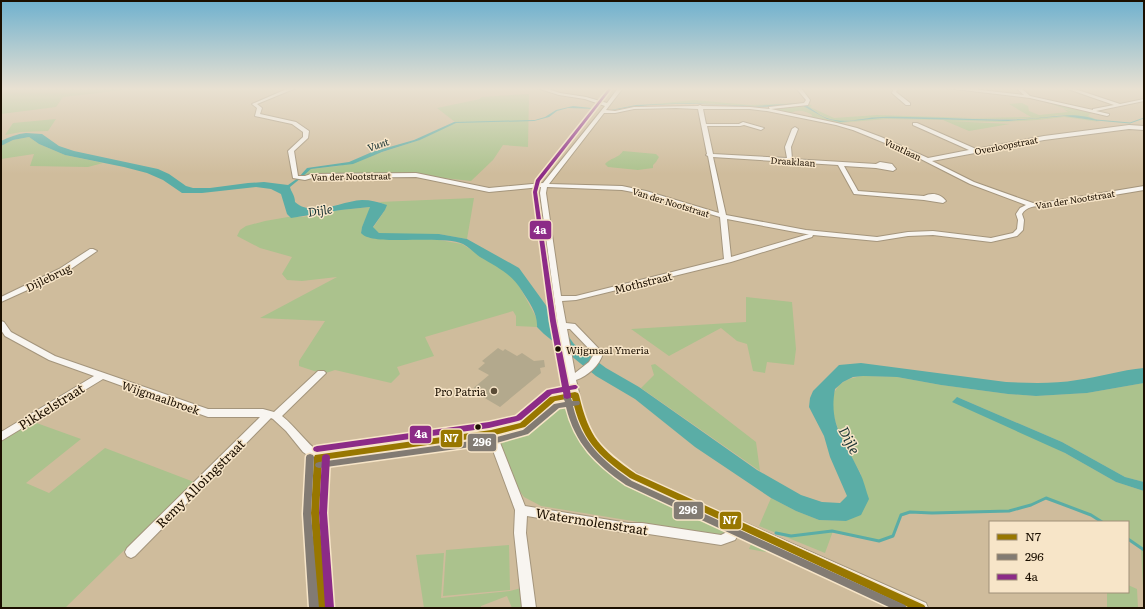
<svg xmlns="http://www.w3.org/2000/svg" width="1145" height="609" viewBox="0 0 1145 609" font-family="Literata,serif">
<rect width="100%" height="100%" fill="#cfbc9c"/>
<g fill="#abc28d">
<path d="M1,88H141L63,97L56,107L1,114Z"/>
<path d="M529,94L528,147L503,145L493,160L471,181L416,175L302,177L311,169L339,166L420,140L455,122L437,108L480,99L481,97Z"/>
<path d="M694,100L750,105L803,103L755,106L701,103L644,105Z"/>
<path d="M1039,100L1092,112L1088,116L1098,120L1061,115L1040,118L1010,119L879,117L858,120L837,121L823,116L806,105L809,104L812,106L810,107L834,118L877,115L975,118L1031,117L1009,104L1022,103L1028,106L1029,111L1039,115L1068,112L1063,109L1075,112Z"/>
<path d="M803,106L827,119L840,122L883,118L1008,121L1064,116L1093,120L1100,122L1064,117L1037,120L1002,122L949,121L1010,124L969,131L943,120L887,119L838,123L822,119L815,115L822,120L807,117L812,116V115C806,111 798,109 791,113L793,114L772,109Z"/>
<path d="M56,119L48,131L21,132L5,135L13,123Z"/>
<path d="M29,137L39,144L65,155L103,163L88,167L30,166L34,154L1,159V146L13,140Z"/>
<path d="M623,151L656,154L659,157L656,162L653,165V168L638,170L608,167L605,164C610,158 619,158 623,151Z"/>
<path d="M474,198L467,239L439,234H386L379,233L373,228L385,210L386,205L379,202Z"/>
<path d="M371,207L362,227L361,233L439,240L462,244L505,271L517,282L537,319V327L516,326V316L513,311L425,337L434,356L397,367L400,374L391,383L335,370L323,374L299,366V361L325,321L260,318L337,277L302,281L287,280L282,274L292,257L260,248L237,236L240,230L246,226L265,221L288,217H303L341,210Z"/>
<path d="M746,297L792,302L796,349L794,365L767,362L765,373L753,371L747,344L737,341L721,328L669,356L631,329L746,322Z"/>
<path d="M655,364L756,442L760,471L641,388L654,375L651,365Z"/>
<path d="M863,376L897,377L941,385L1008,394L1036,396L1087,393L1144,383V482L1125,477L1062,442L957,397L1065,453L1116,482L1144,491V608L1141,548L1128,539V522H1102L1091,515L1046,499L1031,505L1009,511L932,513L910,512L901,515L893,536L879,541L833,531L825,553L759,526L771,498L796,511L819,520L846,521L861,474C846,445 804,383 863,376Z"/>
<path d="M561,403L569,405C586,476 664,499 723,526L726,532L724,535H718L541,506L524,497L516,486L500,441L507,435L533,427L536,429L561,405L558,404Z"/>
<path d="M31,421L81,439L26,483L49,493L105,448L194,482L65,608H1V440Z"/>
<path d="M753,539L768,546L766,552L749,549Z"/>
<path d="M509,545L510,590L443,596L446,550Z"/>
<path d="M444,553L441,598L510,591L521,588L523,608H512L507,596L481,606V608H424L416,555Z"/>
<path d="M1128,585L1137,589L1138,608H1107V592H1128Z"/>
</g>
<g fill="#5aada6">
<path d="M689,103L755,106L802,103C768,111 734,104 700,104C671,103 641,105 613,110H611L636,105Z"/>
<path d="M806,105C815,111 824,119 835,120C851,123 866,117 881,117C928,116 976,121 1024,119C1049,118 1076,110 1099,121L1064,116L1008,121L883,118L840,122L827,119L803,106Z"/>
<path d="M573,106L600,109L568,108L557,111L549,117L534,121L456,123L420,140L382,152L353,164L311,169L302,177H299L307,168L349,162L372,152L414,140L454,122L535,120L545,117L556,110Z"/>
<path d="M26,133L42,134L59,146L74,151L158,169L169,174L186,186L193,188H210L248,183L264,182L288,185L298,178H301L290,187C291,192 295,195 295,202C313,218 341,201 362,200C371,200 379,202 387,205L385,210L373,227L379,233L439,234L467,239L519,268L574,344L606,368L639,387L757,470L801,495L822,502L840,503L847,496L830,457L824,436L809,407L810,398L813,391L839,365L861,363L1006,382C1029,383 1054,384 1077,380C1099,377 1121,370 1144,368V383L1087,393L1036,396L1008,394L941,385L897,377L863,376L853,377L843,382L835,389C828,426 846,442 860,473C864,481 866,491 869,499L861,515L846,521L819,520L796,511L771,498L695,447L635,399L596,376L544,334L537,327C538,314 529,302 522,291C511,273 498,268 480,257C474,253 469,247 463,244C440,234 372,247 361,233L362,227L370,207L341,210L291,218L287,214L281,194L271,189L256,187L202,193H182L163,180L147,173L124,167L65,155L39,144L29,137L13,140L1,146V141C9,137 17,134 26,133Z"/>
<path d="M957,397L1062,442L1125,477L1144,482V491L1116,482L1065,453L952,402Z"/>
</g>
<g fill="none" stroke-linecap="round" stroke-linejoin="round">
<path stroke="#5aada6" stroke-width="1" d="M1096,120L1130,123L1144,118"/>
<g stroke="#5aada6" stroke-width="3">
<path d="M776,533L791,536L832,531L879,541L893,536L901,515L910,512L932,513L1009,511L1031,505L1046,498L1091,515L1102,522"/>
<path d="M1128,539L1144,550"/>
</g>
</g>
<path fill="#b3a98d" d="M498,348L503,351L505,349L517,356L522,353L534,361L544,360L545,367L540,368L541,373L500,407L471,390L489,375L478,369L485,363L482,361Z"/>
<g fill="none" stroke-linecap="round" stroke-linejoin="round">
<defs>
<g id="minor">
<path d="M289,88H296L257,104L262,108L260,114L296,122L309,131L308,138L294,151L298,176H305L311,174L416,173L489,188L543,183L605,106L585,99L559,95L537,88H545L560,93L586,97L607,103L618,88H623L606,110L615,111L634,107L698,106L700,105L702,106L750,107L770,109L769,108V107L804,103L806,100L796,88H801L810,100L808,105L771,109L837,123L857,128L881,137L928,158L969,150L913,125V123H917L976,149L1044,136L1129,125L1144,126V130L1129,129L1044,140L932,161L974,182L1033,203L1048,202L1144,186V190L1048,206C1039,206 1027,205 1022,214L1024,220L1023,230L1017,236L991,242L933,235L908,236L877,241L813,235L812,237L731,262L576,300L562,301L566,323L575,324L603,353C600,365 588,376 576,380C580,395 582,411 588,425C598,449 622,465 644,478L926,603L928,608H906L740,532L735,540L721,545L642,533H628L527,516L526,533L536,608H522L514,533L515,510L488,437L323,460L321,513L329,608H315L309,513L313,459L303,452L286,431L273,419L271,418L135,556L131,558L127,556L125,552L127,548L260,417H208L103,379L1,441V432L94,376L49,360L5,336L1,330V321L4,322L11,332L55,356L208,409H263L274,412L318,371H324L326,373L324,375L282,416C296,427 305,442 320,453L491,429L519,422L550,397L569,392L558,326L540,193L541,187L489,192L416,177L312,178L305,180L293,178L288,151L303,137V132L292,124L255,116L257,108L252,104ZM676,108L698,109L707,154L706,155L708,156L719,213L646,191L622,186L549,184L604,113H615L634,109ZM703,109H750L767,111L836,125L853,130L907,152L970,184L1026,205L1020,208L1016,214L1018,220L1017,229L1013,233L991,238L933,231L908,232L877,237L806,230L726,215L713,157L838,165L854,194L924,200L943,203L946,201C941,194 932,192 924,196L858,191L844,166L876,168L893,171L896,169L892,164L880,162L876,164L792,159L791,147L798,129L795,127L792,129L785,147L787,158L713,154L707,126H740L744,125L761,130L764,128L743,122L739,124H706ZM547,187L622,190L643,194L720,217L724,259L576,296H561L546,193ZM727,219L806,234H809L731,257ZM567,329H570L594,354L589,362L575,373ZM571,399C582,457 619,476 668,499C689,508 709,518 730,527L727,532L721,535L642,523H628L525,506L497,435L526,428L556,401Z"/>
<path d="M894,88H898L896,92L910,103V105H906L892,93Z"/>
<path d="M946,88H963L1024,95L1016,88H1021L1030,96L1093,110V109L1114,105L1065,88H1072L1120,104L1144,99V101L1096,111L1109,114V115L1107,116L1030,98Z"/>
<path d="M90,249H93L97,251L65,273L1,302V297L59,269Z"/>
</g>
</defs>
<use href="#minor" stroke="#a4957c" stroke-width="2"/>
<use href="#minor" fill="#f8f5f0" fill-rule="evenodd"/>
<defs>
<path id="bus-1" d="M575,392L578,393L579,395C589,438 600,449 636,474L924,605L926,608H910L630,478C596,454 582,440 572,398L555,401L525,427L491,436L322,460L319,513L327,608H317L311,513L314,457L315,455L491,430L520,423L550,397Z"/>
<g id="bus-2">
<path d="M567,394L570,395L572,401H579L580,403L579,405L573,406C582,443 602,460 632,481L905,605L907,608H891L626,485C596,464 575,444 566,407L559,408L528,434L493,444L319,468L316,467L315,465L316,463L319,462L493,438L523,430L554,404L565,402L563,397L564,395Z"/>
<path d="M310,454L313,455L314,457L311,514L319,608H309L303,514L306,457L307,455Z"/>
</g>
<g id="bus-3">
<path d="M609,88H612L540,181L537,192L556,321L569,386L574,385H576L578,387L576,389L570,390L571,396L570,398L567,399L564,398L563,392L552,394L521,420L518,421L489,428L317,452L314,451L313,449L314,447L317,446L489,422L516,416L547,390L562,387L550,321L533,192L536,180Z"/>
<path d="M326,454L329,455L330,457L327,513L334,608H326L325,607L319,513L322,457L323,455Z"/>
</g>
</defs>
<use href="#bus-1" stroke="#f7e5c8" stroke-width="3"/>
<use href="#bus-2" stroke="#f7e5c8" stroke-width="3"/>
<use href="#bus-3" stroke="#f7e5c8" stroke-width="3"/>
<use href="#bus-1" fill="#987700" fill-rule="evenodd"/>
<use href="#bus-2" fill="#827b73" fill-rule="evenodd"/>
<use href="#bus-3" fill="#8c2b87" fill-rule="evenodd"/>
</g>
<linearGradient id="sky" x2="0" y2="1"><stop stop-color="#6fb1ce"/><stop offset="0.51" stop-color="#e9e1d2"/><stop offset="1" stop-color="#e9e1d2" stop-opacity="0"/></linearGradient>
<rect width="1145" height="174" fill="url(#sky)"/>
<g fill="#1b0f00" stroke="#f7e5c8" stroke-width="1.5">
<circle cx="558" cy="349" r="3.5"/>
<circle cx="478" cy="427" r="3.5"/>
</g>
<circle fill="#5a4c37" stroke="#f7e5c8" stroke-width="1.5" cx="494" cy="391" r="4"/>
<g text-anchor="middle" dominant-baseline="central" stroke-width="3" stroke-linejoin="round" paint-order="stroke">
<g font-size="9" fill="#1b0f00" stroke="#f7e5c8">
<text transform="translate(1006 145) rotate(-11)">Overloopstraat</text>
<text transform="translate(903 149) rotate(25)">Vuntlaan</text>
<text transform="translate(793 161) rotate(4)">Draaklaan</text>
<text transform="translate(351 176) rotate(-1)">Van der Nootstraat</text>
<text transform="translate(1075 199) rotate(-9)">Van der Nootstraat</text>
<text transform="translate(671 202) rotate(17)">Van der Nootstraat</text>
</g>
<g font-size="10" font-style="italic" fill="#173132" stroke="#f7e5c8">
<text transform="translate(378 144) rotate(-19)">Vunt</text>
</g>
<g font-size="10" fill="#1b0f00" stroke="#f7e5c8" text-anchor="start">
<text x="566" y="349">Wijgmaal Ymeria</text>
</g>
<g font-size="11" fill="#1b0f00" stroke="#f7e5c8">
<text transform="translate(48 277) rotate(-26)">Dijlebrug</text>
<text transform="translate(643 282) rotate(-14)">Mothstraat</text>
<text transform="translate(161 397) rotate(19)">Wijgmaalbroek</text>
</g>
<g font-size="11" fill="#1b0f00" stroke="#f7e5c8" text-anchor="end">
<text x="486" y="391">Pro Patria</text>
</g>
<g font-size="12" font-style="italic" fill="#173132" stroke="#f7e5c8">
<text transform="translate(320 210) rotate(-8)">Dijle</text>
</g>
<g font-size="13" fill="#1b0f00" stroke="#f7e5c8">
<text transform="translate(51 406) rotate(-32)">Pikkelstraat</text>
<text transform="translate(200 483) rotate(-45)">Remy Alloingstraat</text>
<text transform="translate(592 521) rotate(9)">Watermolenstraat</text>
</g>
<g font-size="14" font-style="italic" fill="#173132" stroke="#f7e5c8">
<text transform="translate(850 440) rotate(62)">Dijle</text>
</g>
</g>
<g stroke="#f7e5c8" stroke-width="1.5">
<rect x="529" y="220" width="23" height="20" rx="4" fill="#8c2b87"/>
<rect x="409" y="425" width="23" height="19" rx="4" fill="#8c2b87"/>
<rect x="440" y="429" width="23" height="19" rx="4" fill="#987700"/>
<rect x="467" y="433" width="30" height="19" rx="4" fill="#827b73"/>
<rect x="673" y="501" width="31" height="19" rx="4" fill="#827b73"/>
<rect x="719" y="511" width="23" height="19" rx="4" fill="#987700"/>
</g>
<g font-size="11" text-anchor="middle" font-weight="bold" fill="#fff">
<text x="540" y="234">4a</text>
<text x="421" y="438">4a</text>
<text x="451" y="442">N7</text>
<text x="482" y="446">296</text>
<text x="688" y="514">296</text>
<text x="730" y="524">N7</text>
</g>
<rect width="1145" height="609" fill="none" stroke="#1b0f00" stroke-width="4"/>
<rect x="989" y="521" width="140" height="72" fill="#f7e5c8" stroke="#9f8f78"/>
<rect x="997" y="534" width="20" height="6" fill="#987700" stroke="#9f8f78"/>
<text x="1025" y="541" font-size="12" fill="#1b0f00">N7</text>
<rect x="997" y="554" width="20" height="6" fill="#827b73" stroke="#9f8f78"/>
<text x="1025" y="561" font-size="12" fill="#1b0f00">296</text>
<rect x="997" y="574" width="20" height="6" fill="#8c2b87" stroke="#9f8f78"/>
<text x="1025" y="581" font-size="12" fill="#1b0f00">4a</text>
</svg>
